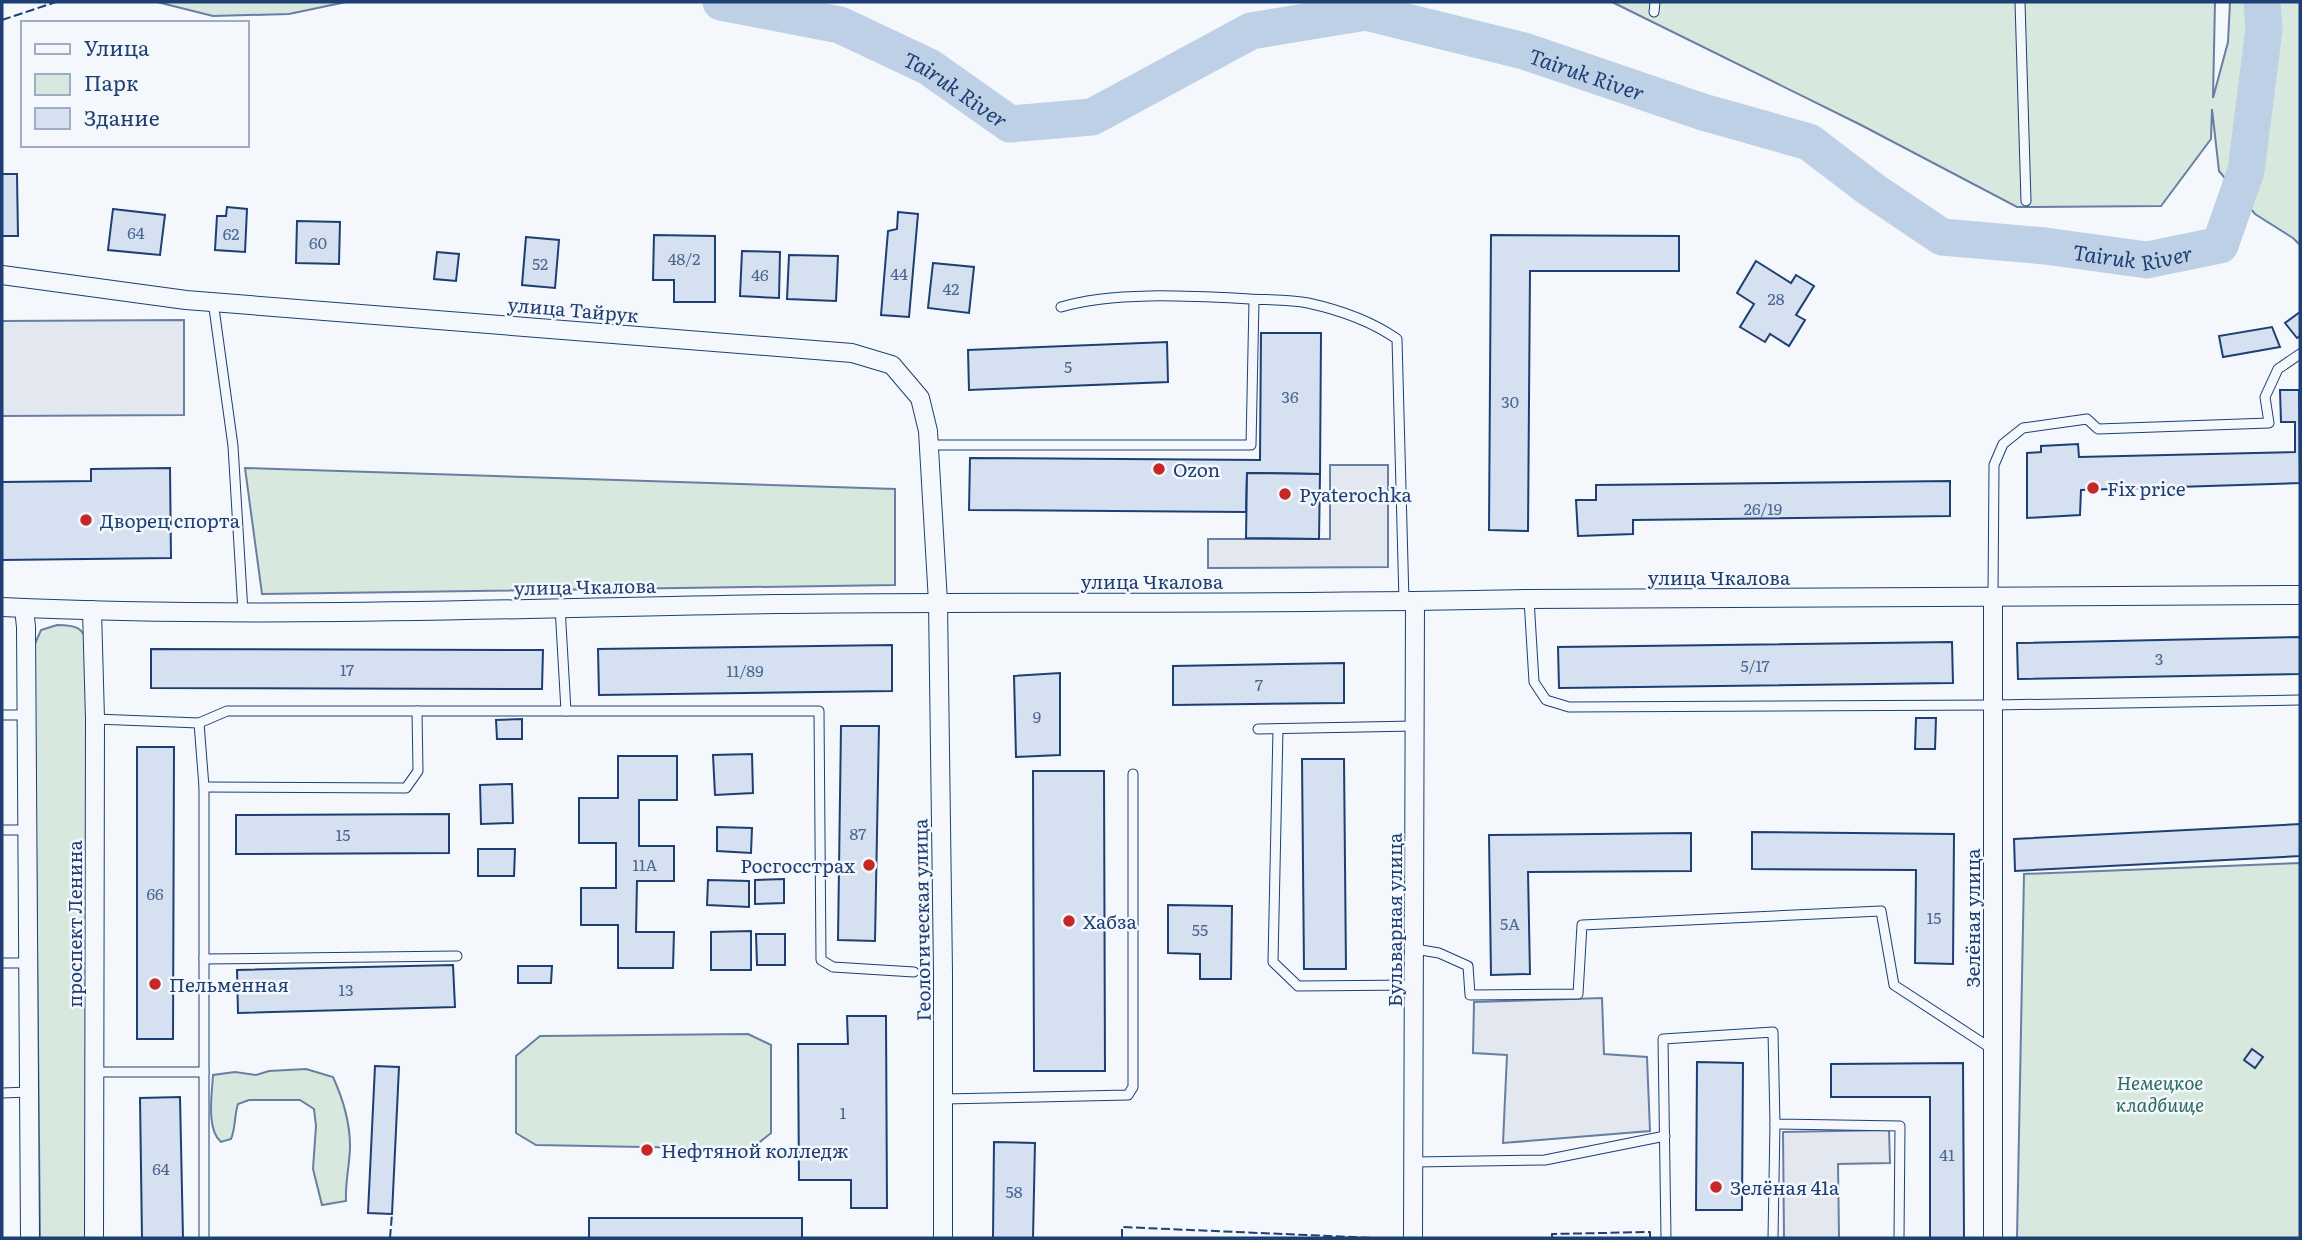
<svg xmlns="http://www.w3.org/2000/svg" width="2302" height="1240" viewBox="0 0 2302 1240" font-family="Literata,serif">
<rect width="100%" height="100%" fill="#f4f7fb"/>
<g fill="#d7e8df" stroke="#687fa3" stroke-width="2">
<path d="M157,2H346L289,14L213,16Z"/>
<path d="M1612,2H2215L2213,98L2228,42L2230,2H2300V245L2293,238L2255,214L2219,171L2212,109L2211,139L2161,206L2017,207L1861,125Z"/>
<path d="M245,468L895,489V585L262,594Z"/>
<path d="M57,625C75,625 85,627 87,646L86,1238H40L34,646L41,630Z"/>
<path d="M2300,863V1238H2017L2024,874Z"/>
<path d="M748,1034L771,1045V1133L751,1149L536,1145L516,1133V1056L540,1036Z"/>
<path d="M306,1069L333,1077C343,1099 350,1122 350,1146C350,1164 345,1181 346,1201L322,1205L313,1169L316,1126L314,1109L300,1100H249L238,1104C234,1116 236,1127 231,1139L221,1142C206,1129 212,1094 213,1075L235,1072L256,1075L269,1071Z"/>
</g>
<g fill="#e3e8f0" stroke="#687fa3" stroke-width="2">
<path d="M184,320V415L2,416V321Z"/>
<path d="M1330,465H1388V567L1208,568V539H1330Z"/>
<path d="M1602,998L1604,1054L1647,1057L1650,1131L1503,1143L1507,1055L1473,1053L1474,1002Z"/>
<path d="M1889,1130L1890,1163L1838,1164L1839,1238H1784L1783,1132Z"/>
</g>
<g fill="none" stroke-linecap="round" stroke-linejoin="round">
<path stroke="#bed0e5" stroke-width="37" id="s1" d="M721,2L840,25L929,67L1010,124L1092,117L1251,31L1366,12L1524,51L1703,112L1809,142L1872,190L1942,237L2045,246L2147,260L2220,245L2246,171L2264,29L2262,2"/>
</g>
<g fill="#d5e0f0" stroke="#1d3f73" stroke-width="2">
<path d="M2,174H17L18,236H2Z"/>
<path d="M227,207L247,209L245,252L215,250L217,216H226Z"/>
<path d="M113,209L165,215L160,255L108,250Z"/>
<path d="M898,212L918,214L909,317L881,315L888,231L897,229Z"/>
<path d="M297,221L340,222L339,264L296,263Z"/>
<path d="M654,235L715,236V302H674V280H653Z"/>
<path d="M1491,235L1679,236V271H1530L1528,531L1489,530Z"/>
<path d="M526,237L559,240L555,288L522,285Z"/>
<path d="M742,251L780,252L779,298L740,296Z"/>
<path d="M437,252L459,254L456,281L434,279Z"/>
<path d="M789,255L838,256L836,301L787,299Z"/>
<path d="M1756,261L1791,283L1796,275L1814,286L1796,315L1805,320L1789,346L1770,334L1765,342L1740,327L1754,304L1737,293Z"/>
<path d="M933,263L974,267L969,313L928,308Z"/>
<path d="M2300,312V336L2297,338L2285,323Z"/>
<path d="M2272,327L2280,347L2223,357L2219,336Z"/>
<path d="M1261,333H1321L1320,474L1247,473L1246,512L969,510L970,458L1260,460Z"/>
<path d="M1167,342L1168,382L969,390L968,350Z"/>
<path d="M2280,390H2299L2300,483L2081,490L2080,515L2027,518V453L2041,452V446L2078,444L2079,457L2295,452V422H2281Z"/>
<path d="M170,468L171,558L2,560V482L91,481V469Z"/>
<path d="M1247,473L1320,474L1319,539L1246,538Z"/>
<path d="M1950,481V516L1633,520V534L1578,536L1576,500H1596V485Z"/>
<path d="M2300,637V674L2018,679L2017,643Z"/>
<path d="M1952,642L1953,683L1559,688L1558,647Z"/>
<path d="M892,645V691L599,695L598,649Z"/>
<path d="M151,649L543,650L542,689L151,688Z"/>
<path d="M1344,663V703L1173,705V666Z"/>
<path d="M1060,673V755L1016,757L1014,676Z"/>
<path d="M1916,718H1936L1935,749H1915Z"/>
<path d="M522,719V739H497L496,720Z"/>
<path d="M841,726H879L875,941L838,940Z"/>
<path d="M137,747H174L173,1039H137Z"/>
<path d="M752,754L753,793L715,795L713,755Z"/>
<path d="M618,756H677V800H639V846H674V881H637L636,932H674L673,968H618V925H581V888H616V843H579V798H618Z"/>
<path d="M1302,759H1344L1346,969H1304Z"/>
<path d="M1033,771H1104L1105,1071H1034Z"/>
<path d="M512,784L513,823L481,824L480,785Z"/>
<path d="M449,814V853L236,854V815Z"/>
<path d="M2300,824V856L2015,871L2014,839Z"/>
<path d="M717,827L752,828L751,853L717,851Z"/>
<path d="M1752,832L1954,834L1953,964L1915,963L1916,870L1752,869Z"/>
<path d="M1691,833V871L1528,872L1530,974L1491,975L1489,835Z"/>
<path d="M478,849H515L514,876H478Z"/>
<path d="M784,879V903L755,904V880Z"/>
<path d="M708,880L749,881V907L707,905Z"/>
<path d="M1168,905L1232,906L1231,979H1200V954L1168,953Z"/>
<path d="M751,931V970H711V932Z"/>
<path d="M756,934H785V965H757Z"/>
<path d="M453,965L455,1007L238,1013L237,970Z"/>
<path d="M518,966H552L551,983H518Z"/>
<path d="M847,1016H886L887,1208H851V1180H799L798,1044H848Z"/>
<path d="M2252,1049L2263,1057L2255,1068L2244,1060Z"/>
<path d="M1697,1062L1743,1063L1742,1210H1696Z"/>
<path d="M1963,1063L1964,1238H1930V1097H1831V1064Z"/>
<path d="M375,1066L399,1067L392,1214L368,1213Z"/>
<path d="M180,1097L183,1238H142L140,1098Z"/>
<path d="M994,1142L1035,1143L1033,1238H993Z"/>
<rect x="589" y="1218" width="213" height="20"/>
</g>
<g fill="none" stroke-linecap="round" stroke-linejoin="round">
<defs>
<g id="lane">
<path d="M2020,2L2026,201"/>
<path d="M1654,12L1655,2"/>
<path d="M213,301L233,446L243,612"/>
<path d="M1061,307C1114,291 1192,296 1249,299C1268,300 1289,299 1308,303C1340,310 1371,321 1397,339L1404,601"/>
<path d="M929,445H1251L1254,300"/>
<path d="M1993,596L1994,465L2003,444L2023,428L2087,419L2098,429L2269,423L2265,397L2278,369L2300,354"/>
<path d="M1529,599L1534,682L1546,700L1569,707L1994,705L2300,700"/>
<path d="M560,607L566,711"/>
<path d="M2,715H27"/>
<path d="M95,719L199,723L227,711H819L821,960L833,967L914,972"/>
<path d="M199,723L204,787V1238"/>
<path d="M1258,729L1415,726"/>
<path d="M1278,729L1273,962L1298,986L1414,985"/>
<path d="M204,787L406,788L418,771L417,711"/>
<path d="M2,830H28"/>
<path d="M1415,949L1439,953L1468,966L1470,995L1578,994L1582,925L1881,911L1894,985L1992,1049"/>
<path d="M204,959L457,956"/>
<path d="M2,963H28"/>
<path d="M94,1072H204"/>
<path d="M2,1093L29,1092"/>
<path d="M943,1099L1128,1095L1133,1087V774"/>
<path d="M1414,1162L1545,1160L1665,1136"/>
<path d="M1666,1238L1663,1039L1773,1032L1775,1124L1900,1126L1899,1238"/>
<path d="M1773,1238L1775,1124"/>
</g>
<g id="street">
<path d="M2,275L186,300L852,353L892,365L920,398L928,431L938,602L943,972V1238"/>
<path d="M1993,598V1238"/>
<path d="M2,607C260,619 519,608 777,604C1028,601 1279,605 1529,599L2300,595"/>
<path d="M24,608L26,627L30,1238"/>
<path d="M92,610L95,719L94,1238"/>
<path d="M1413,1238L1415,602"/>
</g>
</defs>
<use href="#lane" stroke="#1d3f73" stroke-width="11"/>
<use href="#street" stroke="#1d3f73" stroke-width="20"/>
<use href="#lane" stroke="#f4f7fb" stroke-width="9"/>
<use href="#street" stroke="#f4f7fb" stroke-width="18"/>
<g stroke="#1d3f73" stroke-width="2" stroke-dasharray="9 3.5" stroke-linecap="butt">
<path d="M2,20L56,2"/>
<path d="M390,1238L392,1214"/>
<path d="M1122,1238V1227L1375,1238"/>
<path d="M1552,1238V1234L1650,1232V1238"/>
</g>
</g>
<g fill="#c62828" stroke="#f4f7fb" stroke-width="2.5">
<circle cx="1159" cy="469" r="7"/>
<circle cx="2093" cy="488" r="7"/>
<circle cx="1285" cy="494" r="7"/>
<circle cx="86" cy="520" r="7"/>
<circle cx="869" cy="865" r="7"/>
<circle cx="1069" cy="921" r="7"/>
<circle cx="155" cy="984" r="7"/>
<circle cx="647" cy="1150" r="7"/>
<circle cx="1716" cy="1187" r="7"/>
</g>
<g text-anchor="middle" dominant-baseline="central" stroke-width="5" stroke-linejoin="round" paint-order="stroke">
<g font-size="16" fill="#4b6792">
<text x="136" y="232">64</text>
<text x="231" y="233">62</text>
<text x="318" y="242">60</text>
<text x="684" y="258">48/2</text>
<text x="540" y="263">52</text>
<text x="899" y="273">44</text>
<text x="760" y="274">46</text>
<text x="951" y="288">42</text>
<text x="1776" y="298">28</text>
<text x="1068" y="366">5</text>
<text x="1290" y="396">36</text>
<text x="1510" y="401">30</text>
<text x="1763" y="508">26/19</text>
<text x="2159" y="658">3</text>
<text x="1755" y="665">5/17</text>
<text x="347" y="669">17</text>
<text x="745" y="670">11/89</text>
<text x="1259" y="684">7</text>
<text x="1037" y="716">9</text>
<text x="858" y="833">87</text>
<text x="343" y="834">15</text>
<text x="645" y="864">11А</text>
<text x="155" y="893">66</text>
<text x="1934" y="917">15</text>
<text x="1510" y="923">5А</text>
<text x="1200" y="929">55</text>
<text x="346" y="989">13</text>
<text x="843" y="1112">1</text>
<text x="1947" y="1154">41</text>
<text x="161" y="1168">64</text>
<text x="1014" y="1191">58</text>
</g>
<g font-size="19" fill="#1d3f73" stroke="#f4f7fb">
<text transform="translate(573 309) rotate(5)">улица Тайрук</text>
<text x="1719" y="577">улица Чкалова</text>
<text x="1152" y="581">улица Чкалова</text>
<text transform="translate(585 586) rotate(-1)">улица Чкалова</text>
<text transform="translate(1972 918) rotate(-90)">Зелёная улица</text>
<text transform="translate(921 920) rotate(-91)">Геологическая улица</text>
<text transform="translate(1394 920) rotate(-90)">Бульварная улица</text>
<text transform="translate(74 924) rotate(-90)">проспект Ленина</text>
</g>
<g font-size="19" fill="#1d3f73" stroke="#f4f7fb" text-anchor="start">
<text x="1173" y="469">Ozon</text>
<text x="2107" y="488">Fix price</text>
<text x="1299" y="494">Pyaterochka</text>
<text x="100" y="520">Дворец спорта</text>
<text x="855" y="865" text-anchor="end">Росгосстрах</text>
<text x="1083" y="921">Хабза</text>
<text x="169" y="984">Пельменная</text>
<text x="661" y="1150">Нефтяной колледж</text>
<text x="1730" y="1187">Зелёная 41а</text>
</g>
<g font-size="19" font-style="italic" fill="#2c6c60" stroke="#f4f7fb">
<text x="2160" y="1082">Немецкое<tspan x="2160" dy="22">кладбище</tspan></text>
</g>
<g font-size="21" font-style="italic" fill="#1d3f73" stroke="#f4f7fb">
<text stroke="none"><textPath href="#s1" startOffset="928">Tairuk River</textPath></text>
<text stroke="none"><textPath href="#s1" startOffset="254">Tairuk River</textPath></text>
<text stroke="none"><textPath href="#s1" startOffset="1516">Tairuk River</textPath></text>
</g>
</g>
<rect width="2302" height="1240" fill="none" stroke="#1d3f73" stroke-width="7"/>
<rect x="21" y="21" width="228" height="126" fill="#f4f7fb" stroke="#9eadc5" stroke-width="2"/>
<rect x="35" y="44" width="35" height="10" fill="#f4f7fb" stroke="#9eadc5" stroke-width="2"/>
<text x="84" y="56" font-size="21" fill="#1d3f73">Улица</text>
<rect x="35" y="74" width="35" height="21" fill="#d7e8df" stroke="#9eadc5" stroke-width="2"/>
<text x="84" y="91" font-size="21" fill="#1d3f73">Парк</text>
<rect x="35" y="108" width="35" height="21" fill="#d5e0f0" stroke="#9eadc5" stroke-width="2"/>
<text x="84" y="126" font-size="21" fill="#1d3f73">Здание</text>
</svg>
